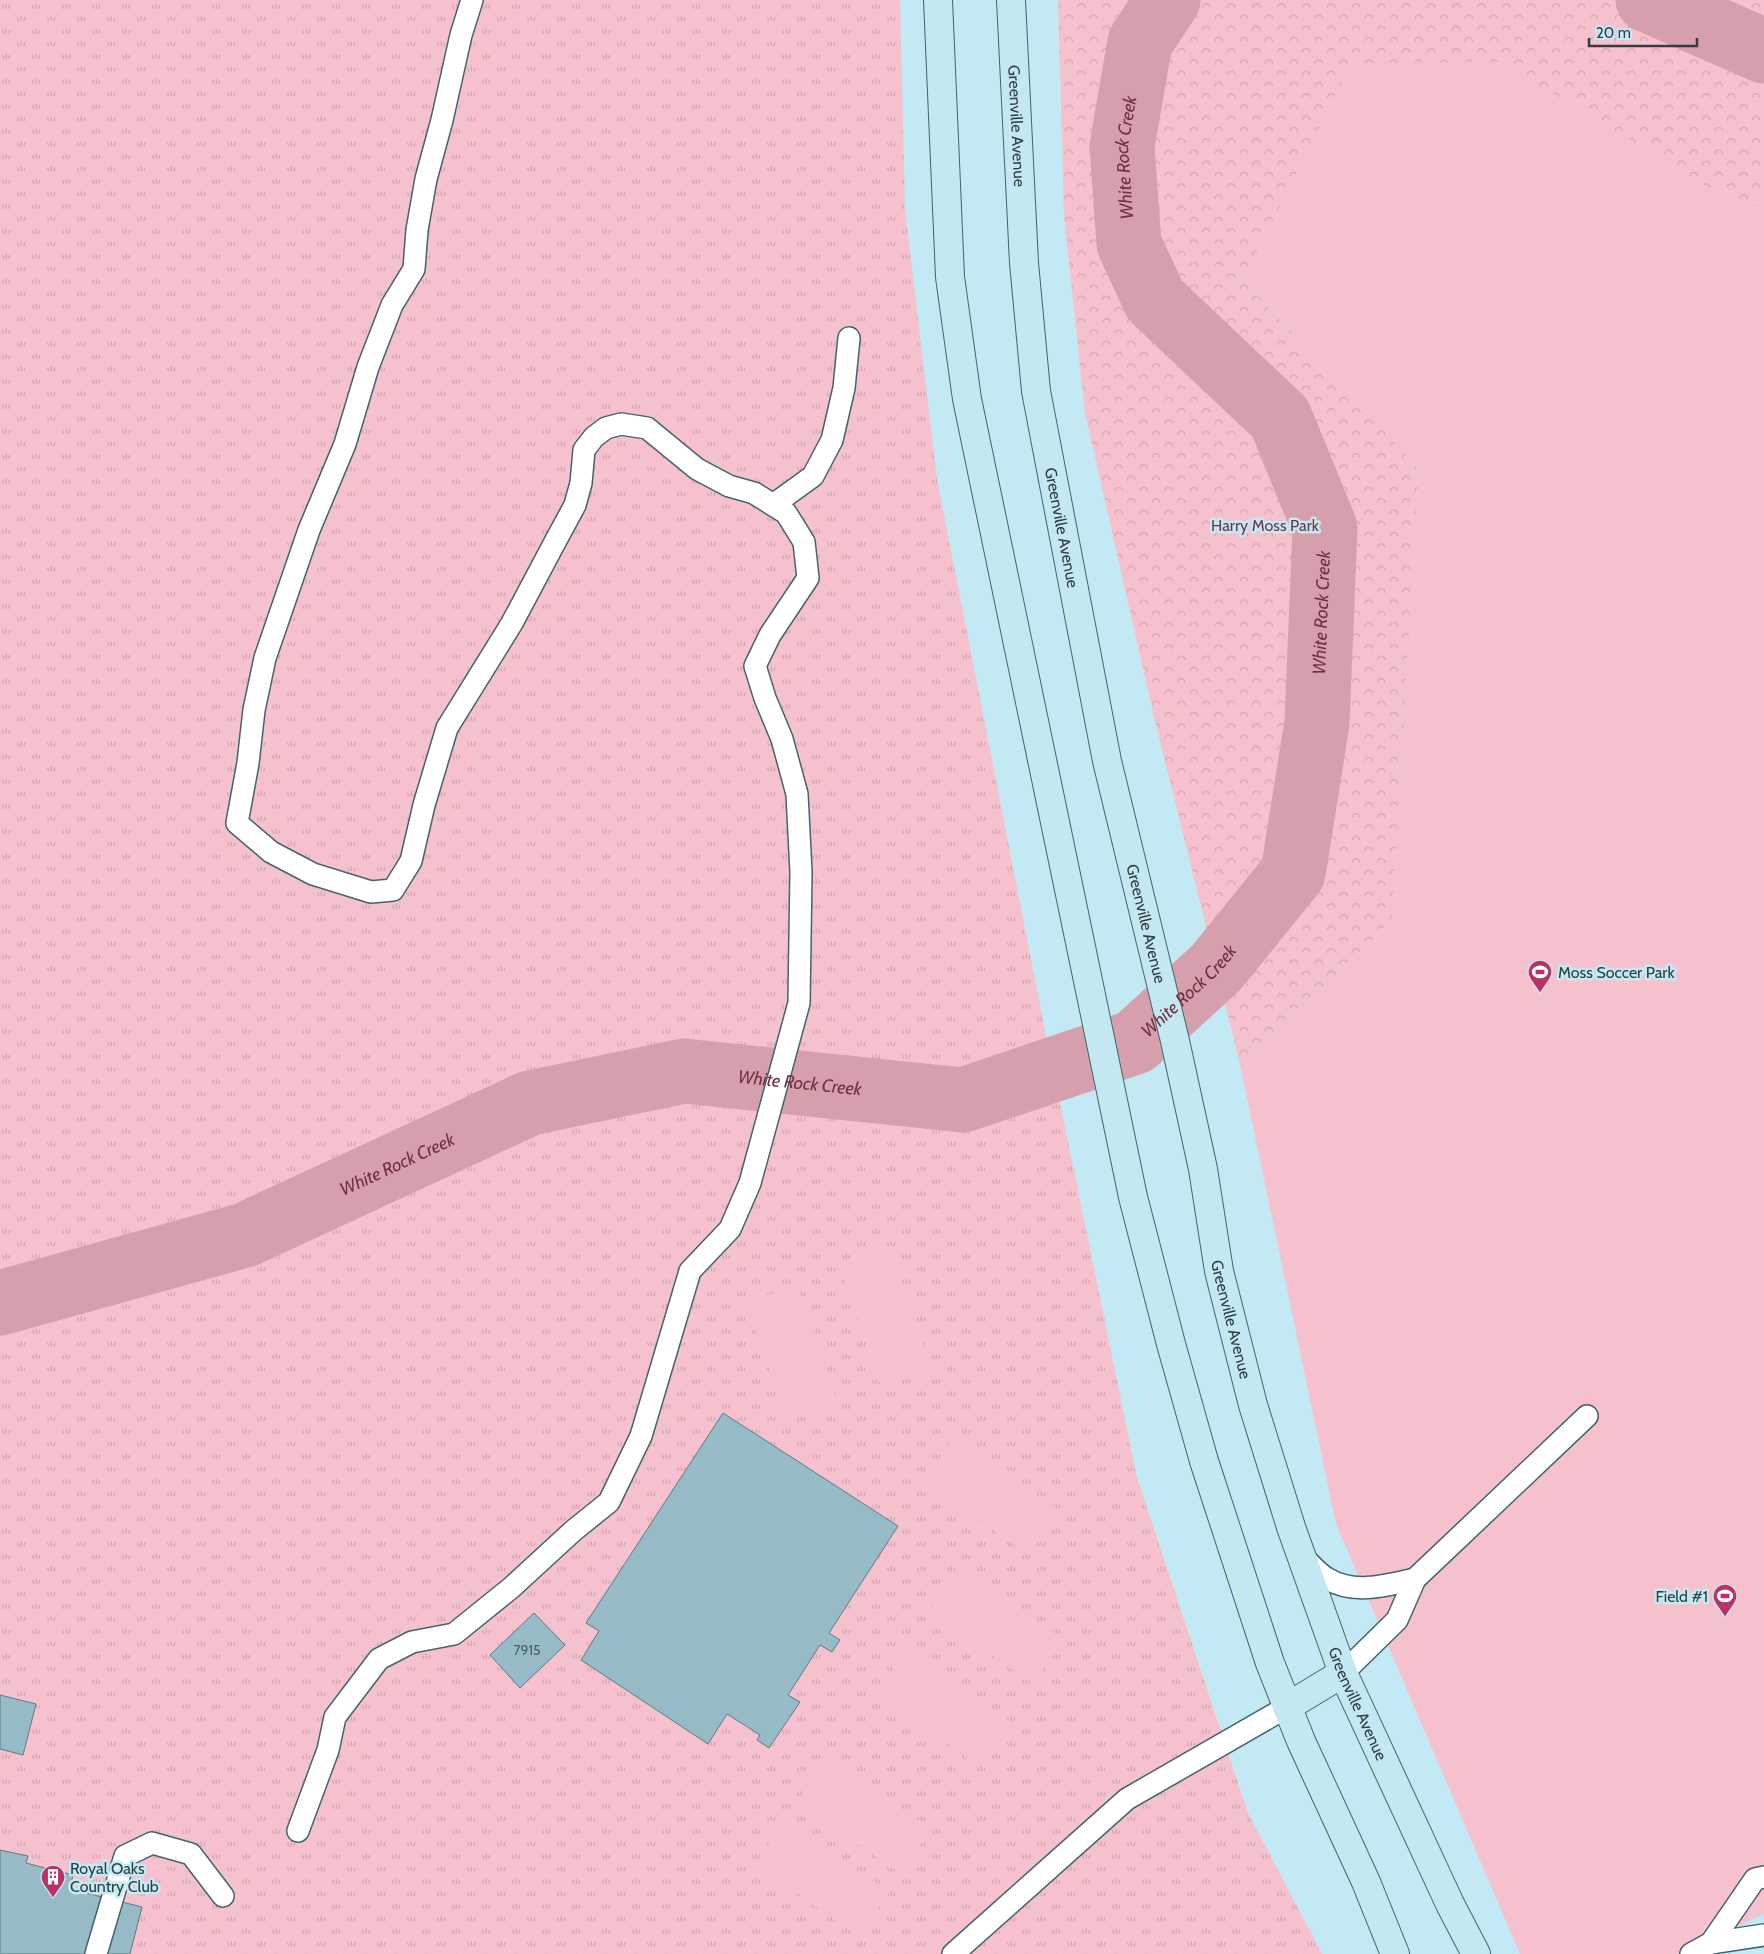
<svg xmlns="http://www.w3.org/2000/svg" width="1764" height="1954" viewBox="0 0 1764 1954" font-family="Cabin,sans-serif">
<defs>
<pattern id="grass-tufts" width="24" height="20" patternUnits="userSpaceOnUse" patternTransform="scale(1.25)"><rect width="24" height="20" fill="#f5c1cd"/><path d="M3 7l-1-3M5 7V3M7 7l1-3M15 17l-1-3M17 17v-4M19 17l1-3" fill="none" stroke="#d2a7b1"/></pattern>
<pattern id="forest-crowns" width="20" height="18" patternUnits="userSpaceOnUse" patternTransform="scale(1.25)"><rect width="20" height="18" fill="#f5c1cd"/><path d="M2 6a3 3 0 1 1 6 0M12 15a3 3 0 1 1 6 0" fill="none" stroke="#d2a7b1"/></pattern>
</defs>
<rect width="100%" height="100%" fill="#c3e9f4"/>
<path fill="url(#grass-tufts)" d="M0,0H900L905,209L937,479L1041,1010L1137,1478L1248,1813L1322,1954H0Z"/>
<path fill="url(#forest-crowns)" d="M1058,0H1764V206H1739L1353,63L1243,280L1419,469L1392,922L1240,1064L1154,717L1085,413L1064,215Z"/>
<g fill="#f5c1cd">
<path d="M1501,62L1739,206H1764V1914L1678,1954H1520L1336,1524L1240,1064L1392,922L1419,469L1243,280L1352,63Z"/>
<path d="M891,1249L932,1368L881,1386L840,1267Z"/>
<path d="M797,1285L838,1404L787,1421L746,1302Z"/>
<path d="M953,1438L1057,1509L1026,1553L923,1482Z"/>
<path d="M960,1567L1063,1639L1033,1684L929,1612Z"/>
<path d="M906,1649L1010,1721L979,1765L876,1694Z"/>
<path d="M828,1758L931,1829L901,1874L797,1803Z"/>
<path d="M785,1820L889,1892L859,1936L755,1865Z"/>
</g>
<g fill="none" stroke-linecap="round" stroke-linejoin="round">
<g stroke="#d69fac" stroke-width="65">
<path d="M1648,0L1764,51"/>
<path id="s1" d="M0,1303L245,1235L530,1103L684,1071L963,1100L1135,1042L1216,968L1293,873L1317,723L1325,528L1280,418L1155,300L1129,244L1122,146L1140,42L1168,0"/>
</g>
</g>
<g fill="#97bbc6" stroke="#5a7c87">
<path d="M723,1413L898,1526L829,1633L840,1640L832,1652L820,1645L788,1695L800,1702L769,1748L757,1740L760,1735L727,1714L708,1744L581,1660L599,1631L586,1623Z"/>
<path d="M534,1613L565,1645L520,1688L490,1655Z"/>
<path d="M0,1695L36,1704L23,1755L0,1749Z"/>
<path d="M0,1850L28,1856L26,1863L73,1875L70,1889L142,1907L130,1954H0Z"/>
</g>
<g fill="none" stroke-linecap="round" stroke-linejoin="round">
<defs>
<g id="service">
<path d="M773,505L813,476L832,440L844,388L849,338"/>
<path d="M1302,1556C1310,1563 1318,1574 1328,1579C1354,1595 1388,1585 1415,1579"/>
<path d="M1343,1673L1397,1620L1415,1579L1587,1416"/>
<path d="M298,1831L328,1750L335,1717L379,1659L412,1642L454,1634L511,1588L573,1531L609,1502L641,1436L690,1271L730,1229L750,1183L799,1003L801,872L797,794L782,739L765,698L755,666L770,635L808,578L804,542L786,513L754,493L729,486L697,469L647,428L621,424L606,428L594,437L584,450L581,483L575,505L555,542L512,623L447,728L424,805L411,861L393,890L371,892L313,874L271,852L237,823L248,763L254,710L265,658L309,530L345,444L368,367L392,305L414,269L417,230L426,179L442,120L461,35L472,0"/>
<path d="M1711,1943L1755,1879L1764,1877"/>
<path d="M96,1954L125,1856L152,1843L191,1854L223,1896"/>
<path d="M953,1954L1127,1799L1287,1707"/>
<path d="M1691,1954L1711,1943L1764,1935"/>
</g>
<g id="secondary">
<path d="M938,0L950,277L967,399L1133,1197L1171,1344L1204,1461L1270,1663L1301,1741L1366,1882L1395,1954"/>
<path id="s2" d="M1011,0L1024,263L1036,391L1107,761L1175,1041L1203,1169L1219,1271L1253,1405L1291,1527L1343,1673L1450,1904L1476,1954"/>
<path d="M1287,1707L1343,1673"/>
</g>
</defs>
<use href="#service" stroke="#42646e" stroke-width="24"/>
<use href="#secondary" stroke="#42646e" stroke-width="30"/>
<use href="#service" stroke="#fff" stroke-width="21"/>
<use href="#secondary" stroke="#c3e8f1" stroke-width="28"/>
</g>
<defs>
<symbol id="stadium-pin" viewBox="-11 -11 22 30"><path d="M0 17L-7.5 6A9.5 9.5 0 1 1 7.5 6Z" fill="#bc3064" stroke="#c3e9f4"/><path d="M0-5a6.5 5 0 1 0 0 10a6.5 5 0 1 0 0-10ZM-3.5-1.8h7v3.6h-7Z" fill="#fff"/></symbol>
<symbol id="building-pin" viewBox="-11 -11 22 30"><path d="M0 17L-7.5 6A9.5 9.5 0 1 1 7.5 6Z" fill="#bc3064" stroke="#c3e9f4"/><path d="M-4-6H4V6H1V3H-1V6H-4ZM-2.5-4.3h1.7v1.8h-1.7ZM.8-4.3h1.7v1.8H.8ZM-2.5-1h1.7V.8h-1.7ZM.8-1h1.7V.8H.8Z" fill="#fff"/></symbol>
</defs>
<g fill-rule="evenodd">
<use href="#stadium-pin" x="1526" y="958" width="28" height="38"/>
<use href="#stadium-pin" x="1711" y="1582" width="28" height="38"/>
<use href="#building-pin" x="39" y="1863" width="28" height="38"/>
</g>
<g text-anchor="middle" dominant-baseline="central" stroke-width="5" stroke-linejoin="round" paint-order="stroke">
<g font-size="14" fill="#495d63">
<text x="527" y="1650">7915</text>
</g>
<g font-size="16" fill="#2f3e42" stroke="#c3e9f4">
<text stroke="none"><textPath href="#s2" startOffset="126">Greenville Avenue</textPath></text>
<text stroke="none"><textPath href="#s2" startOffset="531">Greenville Avenue</textPath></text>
<text stroke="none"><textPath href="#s2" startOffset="936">Greenville Avenue</textPath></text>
<text stroke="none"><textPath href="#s2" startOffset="1341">Greenville Avenue</textPath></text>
<text stroke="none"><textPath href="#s2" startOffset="1746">Greenville Avenue</textPath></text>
</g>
<g font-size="16" fill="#773449" stroke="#c3e9f4">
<text x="1265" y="525">Harry Moss Park</text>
</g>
<g font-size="16" fill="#2f3e42" stroke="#c3e9f4" text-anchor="start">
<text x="1558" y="972">Moss Soccer Park</text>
<text x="1708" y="1596" text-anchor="end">Field #1</text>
<text x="70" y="1868">Royal Oaks<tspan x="70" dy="18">Country Club</tspan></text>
</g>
<g font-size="18" font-style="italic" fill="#733045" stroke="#c3e9f4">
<text stroke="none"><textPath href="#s1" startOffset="2206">White Rock Creek</textPath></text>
<text stroke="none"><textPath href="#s1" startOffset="1682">White Rock Creek</textPath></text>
<text stroke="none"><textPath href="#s1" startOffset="1262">White Rock Creek</textPath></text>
<text stroke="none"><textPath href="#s1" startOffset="842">White Rock Creek</textPath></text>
<text stroke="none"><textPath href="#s1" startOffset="422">White Rock Creek</textPath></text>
</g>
</g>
<path d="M1589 38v8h108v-8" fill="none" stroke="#2f3e42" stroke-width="2.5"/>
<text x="1596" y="38" font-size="15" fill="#2f3e42" stroke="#c3e9f4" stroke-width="4" paint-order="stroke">20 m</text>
</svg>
